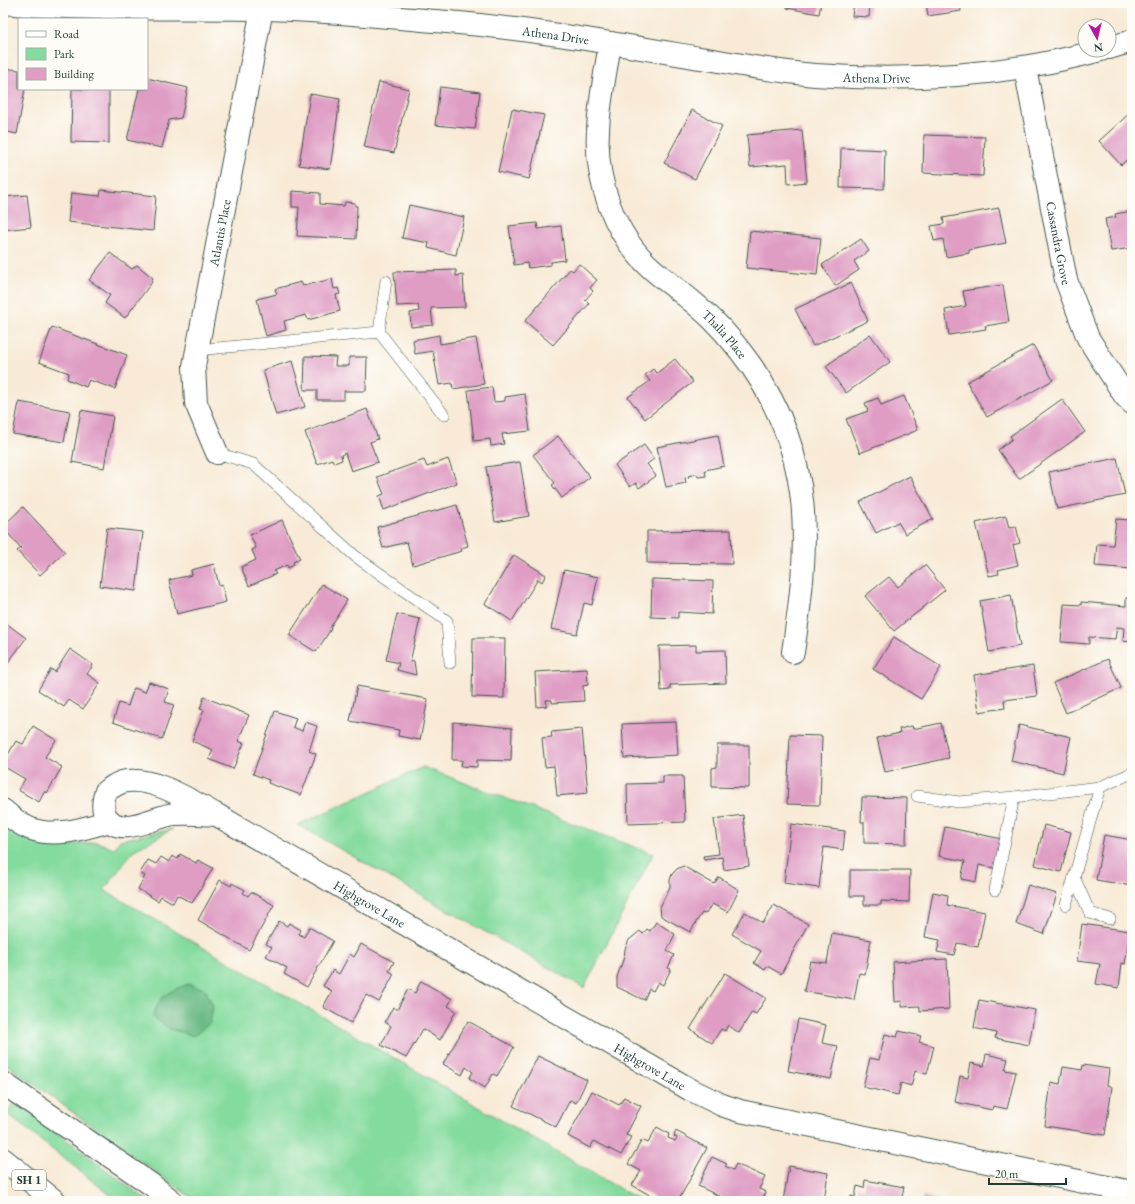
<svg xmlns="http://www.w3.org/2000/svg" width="1135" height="1204" viewBox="0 0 1135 1204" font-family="'EB Garamond',serif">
<rect width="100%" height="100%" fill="#fdfcf7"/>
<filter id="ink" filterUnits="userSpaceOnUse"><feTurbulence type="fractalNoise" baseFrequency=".025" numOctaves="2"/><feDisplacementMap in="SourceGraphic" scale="8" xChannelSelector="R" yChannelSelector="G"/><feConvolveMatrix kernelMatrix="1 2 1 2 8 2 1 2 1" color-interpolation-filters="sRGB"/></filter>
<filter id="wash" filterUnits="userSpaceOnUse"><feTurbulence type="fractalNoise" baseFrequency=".012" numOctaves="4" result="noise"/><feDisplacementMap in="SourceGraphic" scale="16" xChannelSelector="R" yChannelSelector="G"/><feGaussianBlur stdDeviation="0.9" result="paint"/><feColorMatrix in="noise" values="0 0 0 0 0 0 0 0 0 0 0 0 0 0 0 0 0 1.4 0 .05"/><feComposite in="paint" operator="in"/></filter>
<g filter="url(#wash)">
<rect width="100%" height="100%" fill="#f8ead6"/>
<g fill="#84db9e" stroke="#528c69">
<path d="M423,767L653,854L584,988L298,825Z"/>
<path d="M3,821L24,837L70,845L97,842L114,849L120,840L173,829L134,850L104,890L641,1201H196L3,1062Z"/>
<path d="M15,1101L148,1201H118L7,1114Z"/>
</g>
<path fill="#6bbb85" stroke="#457c5c" d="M188,984L205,989L213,1006L210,1023L194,1036L170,1029L153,1017C157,996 170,991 188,984Z"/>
<g id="blocks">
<g fill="#df9dc4">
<path d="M788,3H821L819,14L787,8Z"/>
<path d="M854,3H870L869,17L852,16Z"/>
<path d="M926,3H960L961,11L928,16Z"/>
<path d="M3,68L19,70V89H25L17,134L3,131Z"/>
<path d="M147,78L188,88L181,118L169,120L162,148L127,140L139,89H147Z"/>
<path d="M379,82L409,89L394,153L364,147Z"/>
<path d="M440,87L480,92L475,129L435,125Z"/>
<path d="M72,89H109V143L71,142Z"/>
<path d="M310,94L340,99L330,169L299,165Z"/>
<path d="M512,109L544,115L529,179L498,172Z"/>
<path d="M692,110L722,126L695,179L664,163Z"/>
<path d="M1132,111V155L1121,165L1099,141Z"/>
<path d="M802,130L807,182L788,184L787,164L750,167L747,135Z"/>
<path d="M924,135L985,137L983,176L923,173Z"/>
<path d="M841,148L885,150L884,189L840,188Z"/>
<path d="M101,190L156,196L153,231L68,222L71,193L100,196Z"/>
<path d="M292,191L320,193V204L344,206L345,202L355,203V206H357L356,239L297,236L299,207H292Z"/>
<path d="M27,195L31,227L3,230V197Z"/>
<path d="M409,205L464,217L456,255L428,248L429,243L402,238Z"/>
<path d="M999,208L1006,243L969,250V253L946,257L943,239L934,241L931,226L944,224L943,218Z"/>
<path d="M1132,211V248L1111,251L1105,219L1116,217L1115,214Z"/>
<path d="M537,223L538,229L561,226L565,260L551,262V265L528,268L527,263L514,265L509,226Z"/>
<path d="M750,231L821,238L817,275L746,268Z"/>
<path d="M861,239L869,251L854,261L859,270L835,286L822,265Z"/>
<path d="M110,253L132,269L137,265L153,278L151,281L152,282L125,318L105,303L110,295L89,280Z"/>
<path d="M579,264L597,280L590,288L593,291L585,300L589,304L553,345L525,321L570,269L573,271Z"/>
<path d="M456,270V276L463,275L465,307L431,308L433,325L411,327L410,313L419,311L418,305L397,306L394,272Z"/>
<path d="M332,279L334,289L338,288L340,294L336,295L340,311L308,320L306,315L284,321L286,330L266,336L257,299L277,294L275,289L301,282L303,286Z"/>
<path d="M851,283L868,321L813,346L795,309Z"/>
<path d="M1003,285L1009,322L985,326L986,329L949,335L945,310L966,306L963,291Z"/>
<path d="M52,327L127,355L115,389L89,380L86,387L67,379L69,373L39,362Z"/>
<path d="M870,334L890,362L846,393L826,366Z"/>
<path d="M439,335L440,344L476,338L484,384L453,389L452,383L439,385L433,351L415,354L413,340Z"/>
<path d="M1033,345L1053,380L987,417L967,382Z"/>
<path d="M305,356L336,357L335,366H349V357H367L366,391H344V400H317V390H304Z"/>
<path d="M675,359L693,382L645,419L628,397L650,381L645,375L653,369L657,373Z"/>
<path d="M292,361L305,407L276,415L263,370Z"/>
<path d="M492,387L494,402L505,401V397L525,394L530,431L502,434L504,444L491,446L490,439L474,441L468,390Z"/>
<path d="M904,396L918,430L860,453L846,419L868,411L865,403L878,398L881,405Z"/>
<path d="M1062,399L1085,432L1019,479L998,450L1012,439L1010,436Z"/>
<path d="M19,402L70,411L64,442L13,434Z"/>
<path d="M367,409L378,439L370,442L378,462L351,471L345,453L341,455L342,460L334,463L332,459L317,464L305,432Z"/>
<path d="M81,410L113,416L104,468L72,462Z"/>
<path d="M718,435L724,466L705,470L706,476L698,477L697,474L688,476L689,477L685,478L686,483L666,487L657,447Z"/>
<path d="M558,436L590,477L562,498L552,485L555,483L533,455Z"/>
<path d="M644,445L654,459L647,464L656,476L639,488L636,483L630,487L615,465Z"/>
<path d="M1117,458L1125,495L1057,509L1049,472Z"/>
<path d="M448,459L457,483L384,510L379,496L384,494L377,477L424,460L427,467Z"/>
<path d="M520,462L529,516L495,522L486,467Z"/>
<path d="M910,476L933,519L905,534L898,522L876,533L860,502Z"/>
<path d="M457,505L468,546L461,548L462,551L413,565L407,542L383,548L377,527Z"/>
<path d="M23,507L65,552L40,575L17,551L21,548L3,528V526Z"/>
<path d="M1006,516L1009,528L1016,526L1020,543L1013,545L1018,565L998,570L999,574L989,576L976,523Z"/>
<path d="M1116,519L1132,520V569L1095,566L1097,544L1113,545Z"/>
<path d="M282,520L300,559L293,562L294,565L288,568L287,565L274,571L276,574L249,586L241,567L256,560L252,550L256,548L250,535Z"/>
<path d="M107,528L143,532L136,591L100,586Z"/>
<path d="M731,530L732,564L647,563V531Z"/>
<path d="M514,555L546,575L542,582L538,579L512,621L485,604Z"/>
<path d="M214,564L219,586L222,585L226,602L177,614L169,580L192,575L191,570Z"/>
<path d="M925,565L945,590L894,631L865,596L889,577L898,587Z"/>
<path d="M564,570L598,577L592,605L584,603L577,634L551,629Z"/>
<path d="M652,579L713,581L712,614L678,612V618L651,617Z"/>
<path d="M322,584L347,600L330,628L331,629L316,652L289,635Z"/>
<path d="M1011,595L1020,646L989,652L980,601Z"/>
<path d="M1126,598H1132V642L1123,641L1124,628L1117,627L1115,639L1089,637V644L1061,642L1064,604L1081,605V602L1126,606Z"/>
<path d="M397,614L420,619L410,662L414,661L416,675L397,670L399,663L386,660Z"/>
<path d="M3,621L26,638L3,670Z"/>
<path d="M894,637L941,667L921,699L873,669Z"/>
<path d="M473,638H505L504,698L472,697Z"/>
<path d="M696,645V651L725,650L726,683L670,685V690L661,691L659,646Z"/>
<path d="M70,649L93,665L87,674L100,683L83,709L69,700L64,707L38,690L51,669L55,672Z"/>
<path d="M1108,659L1121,688L1066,713L1053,683Z"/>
<path d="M1033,666L1037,696L1004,700L1005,708L979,712L974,675Z"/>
<path d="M587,669L588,685L583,686L584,701L552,703V700H546L547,706L537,707L535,672Z"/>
<path d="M149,682L169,689L165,702L174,705L162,739L113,722L119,703L128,706L134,688L145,692Z"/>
<path d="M357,686L428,699L420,740L398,736L399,730L350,721Z"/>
<path d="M204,697L249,715L238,741L244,743L233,769L209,759L213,750L192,741L204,710L200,709Z"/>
<path d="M275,711L296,718L293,727L302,731L305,722L317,726L309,751L316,754L301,795L268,783L269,780L253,774Z"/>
<path d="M453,722L512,728L511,761L477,760V767L461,766L462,760H452Z"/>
<path d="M676,722L678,755L624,758L622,724Z"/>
<path d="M941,723L949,758L885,772L877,738L900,733L899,729L912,726L913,729Z"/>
<path d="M1019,725L1071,737L1063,773L1011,761Z"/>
<path d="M33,726L56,740L45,757L62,767L47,793L45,791L39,802L18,790L25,779L3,766V763L16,741L23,744Z"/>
<path d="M582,729L588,793L557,796L554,766L545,767L542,738L552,737L551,732Z"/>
<path d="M790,735L822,736L820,805L787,804Z"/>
<path d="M717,745H749V788L712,787V768L717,767Z"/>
<path d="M663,776H683L685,822L628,824L627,784L663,783Z"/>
<path d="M862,797L907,798L906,844L864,843V822H861Z"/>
<path d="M743,815L749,866L724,870L722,857L704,860L703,856L719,854L714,819Z"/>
<path d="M791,824L845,831L843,850L824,847L819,888L784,883Z"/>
<path d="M1044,825L1071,832L1061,872L1035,865Z"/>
<path d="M945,827L1002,839L995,868L979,865L976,882L961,879L965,861L939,856Z"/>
<path d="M1104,835L1132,840V886L1096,880Z"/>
<path d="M180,854L196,863L198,860L213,868L192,903L177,895L173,903L161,896L158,901L138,889L145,876L140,873L148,860L156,864L161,857L169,862L172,856L178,859Z"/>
<path d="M683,866L714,884L719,877L739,890L728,912L712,904L705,914L702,913L690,932L661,916L660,907L670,887V880L672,874L677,869Z"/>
<path d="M850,870H910L909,902L881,901V905H864V896H850Z"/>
<path d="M220,880L231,886L232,883L245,890L243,893L248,896L251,892L274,905L249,950L198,920Z"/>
<path d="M1028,885L1057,894L1044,934L1016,924Z"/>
<path d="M933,892L948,895L947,905L985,912L978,947L957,943L954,955L937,952L940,940L925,937Z"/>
<path d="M774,905L808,924L781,974L767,966L765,970L754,963L761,951L732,934L745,912L763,923Z"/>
<path d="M279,921L287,926L289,923L301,930L299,934L304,937L309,927L333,941L307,987L284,974L287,968L266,956L272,947L266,944Z"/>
<path d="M656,922L675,934L667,951L674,955L668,968L671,969L663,985L658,982L653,991L649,989L644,1000L617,987V977L624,957L625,949L629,940L640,931L643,934L647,929L650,931Z"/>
<path d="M1082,924L1130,931L1125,964L1122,963L1119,988L1096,984L1100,964L1077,961Z"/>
<path d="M832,933L871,940L865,974L859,973L854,1000L804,991L810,961L827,963Z"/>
<path d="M361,944L394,962L389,971L394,974L379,1002L366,995L351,1023L323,1007L332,991L323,986L333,970L339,974L350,954L354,957Z"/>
<path d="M947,959L949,1009L920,1011V1006L902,1007V1001L895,1002L893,962Z"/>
<path d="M725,973L766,998L756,1014L752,1012L739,1033L728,1025L725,1031L721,1029L712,1043L690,1029Z"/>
<path d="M421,981L452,999L448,1006L456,1011L440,1040L423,1029L406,1058L381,1045L391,1026L385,1022L393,1007L397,1010L408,989L415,993Z"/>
<path d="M979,1000L1035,1010L1029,1045L995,1038L996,1033L974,1028Z"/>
<path d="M798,1019L826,1025L822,1043L838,1046L831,1079L788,1071Z"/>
<path d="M468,1021L514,1047L497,1076L493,1074L485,1088L469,1078L473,1072L466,1067L462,1075L443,1064Z"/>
<path d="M899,1031L921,1036L919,1042L934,1046L927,1074L915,1071L911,1086L901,1083L898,1095L863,1087L870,1058L879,1060L885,1034L897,1037Z"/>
<path d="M986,1054L1008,1059L1005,1070L1016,1072L1007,1109L993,1106L992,1110L955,1102L960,1076L968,1078L971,1063L984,1066Z"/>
<path d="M538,1056L587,1080L576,1103L570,1100L556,1127L513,1106Z"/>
<path d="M1083,1065L1109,1069L1107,1085L1112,1087L1105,1135L1045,1126L1051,1082L1060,1084L1063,1067L1082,1070Z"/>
<path d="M592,1091L619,1105L624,1097L641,1106L626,1135L631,1137L621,1155L594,1141L590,1148L568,1136Z"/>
<path d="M657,1127L669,1134L668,1138L675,1141L677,1138L674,1136L676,1131L707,1148L678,1201H660L632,1185L641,1171L628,1164L642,1140L648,1143Z"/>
<path d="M712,1157L727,1164L725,1166L733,1170L736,1164L765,1177L759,1189L766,1192L761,1201H722L723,1198L698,1186Z"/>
<path d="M789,1166L828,1173L824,1201H783Z"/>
<path d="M865,1180L904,1187L901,1201H850L851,1196L855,1197L857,1186L864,1188Z"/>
<path d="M923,1197L938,1200V1201H922Z"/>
</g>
</g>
</g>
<g filter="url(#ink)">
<use href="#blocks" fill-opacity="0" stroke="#40574c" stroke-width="1"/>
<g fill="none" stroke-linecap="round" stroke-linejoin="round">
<defs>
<g id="service">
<path d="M379,332L386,281"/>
<path d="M197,350L379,332L444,415"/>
<path d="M217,453L253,464L355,556L447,621L450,663"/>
<path d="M917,796L959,802L1014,797L1100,787L1132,773"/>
<path d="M1074,877L1090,913L1110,919"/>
<path d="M995,890L1014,797"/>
<path d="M1066,905L1100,787"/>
</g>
<g id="minor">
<path id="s1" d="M5,3C38,7 71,7 105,8C156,9 208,8 260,9C322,10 385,17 448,22C532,29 617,44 700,58C739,64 777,72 815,75C912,82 1007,76 1101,50"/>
<path id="s2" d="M610,43C606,72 599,101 598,131C595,181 614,235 652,269C672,286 694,301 713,320C727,334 740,350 752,367C816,461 809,546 793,652"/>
<path d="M1109,48L1132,41"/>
<path id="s3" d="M1025,68L1066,280L1088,338L1125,396L1132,403"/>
<path id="s4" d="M217,453L196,403L194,366L262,9"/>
<path d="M3,810C12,818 20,825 31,829C57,838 85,828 110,821"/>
<path id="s5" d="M217,815C203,814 188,813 174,814C155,816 121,838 107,818C101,810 103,800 106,791C111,788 116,784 122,782C152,775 191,801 217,815L691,1090L722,1105L740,1111L1132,1192"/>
</g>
<g id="motorway">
<path d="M3,1083L152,1185L172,1201"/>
<path d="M3,1159L55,1201"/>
</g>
</defs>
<use href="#service" stroke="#40574c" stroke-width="12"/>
<use href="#minor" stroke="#40574c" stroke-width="24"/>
<use href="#motorway" stroke="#40574c" stroke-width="24"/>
<use href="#service" stroke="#fff" stroke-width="11"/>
<use href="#minor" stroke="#fff" stroke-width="22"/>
<use href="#motorway" stroke="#fff" stroke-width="22"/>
</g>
</g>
<g text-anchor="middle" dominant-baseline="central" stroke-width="3.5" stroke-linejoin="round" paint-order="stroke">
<rect fill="#fdfcf7" stroke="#62766e" stroke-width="1" x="12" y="1170" width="34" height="20" rx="3"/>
<g font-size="12" font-weight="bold" fill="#1f3d34">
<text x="29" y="1180">SH 1</text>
</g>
<g font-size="13" fill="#1f3d34" stroke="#fdfcf7">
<text stroke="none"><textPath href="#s1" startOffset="552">Athena Drive</textPath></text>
<text stroke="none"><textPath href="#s1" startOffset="876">Athena Drive</textPath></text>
<text stroke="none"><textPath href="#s4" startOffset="227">Atlantis Place</textPath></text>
<text stroke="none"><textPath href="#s3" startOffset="178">Cassandra Grove</textPath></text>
<text stroke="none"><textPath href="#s2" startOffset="340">Thalia Place</textPath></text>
<text stroke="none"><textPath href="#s5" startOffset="440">Highgrove Lane</textPath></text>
<text stroke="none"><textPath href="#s5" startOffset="764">Highgrove Lane</textPath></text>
</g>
</g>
<rect width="1135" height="1204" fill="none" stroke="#fdfcf7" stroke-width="16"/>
<rect x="18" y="18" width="130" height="72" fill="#fdfcf7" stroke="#a4b0a9"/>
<rect x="26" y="31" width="20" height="6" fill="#ffffff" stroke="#a4b0a9"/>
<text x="54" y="38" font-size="12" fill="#1f3d34">Road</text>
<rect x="26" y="48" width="20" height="12" fill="#84db9e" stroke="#a4b0a9"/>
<text x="54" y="58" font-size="12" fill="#1f3d34">Park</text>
<rect x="26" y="68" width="20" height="12" fill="#df9dc4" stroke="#a4b0a9"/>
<text x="54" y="78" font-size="12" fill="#1f3d34">Building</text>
<g transform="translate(1097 38) rotate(172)"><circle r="19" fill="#fdfcf7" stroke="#a4b0a9"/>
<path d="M0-3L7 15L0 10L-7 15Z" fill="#b5179e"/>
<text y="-6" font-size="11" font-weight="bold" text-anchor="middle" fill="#1f3d34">N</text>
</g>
<path d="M989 1178v6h77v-6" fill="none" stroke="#1f3d34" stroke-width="2"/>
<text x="995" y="1178" font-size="12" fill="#1f3d34" stroke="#fdfcf7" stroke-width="3" paint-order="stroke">20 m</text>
</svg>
